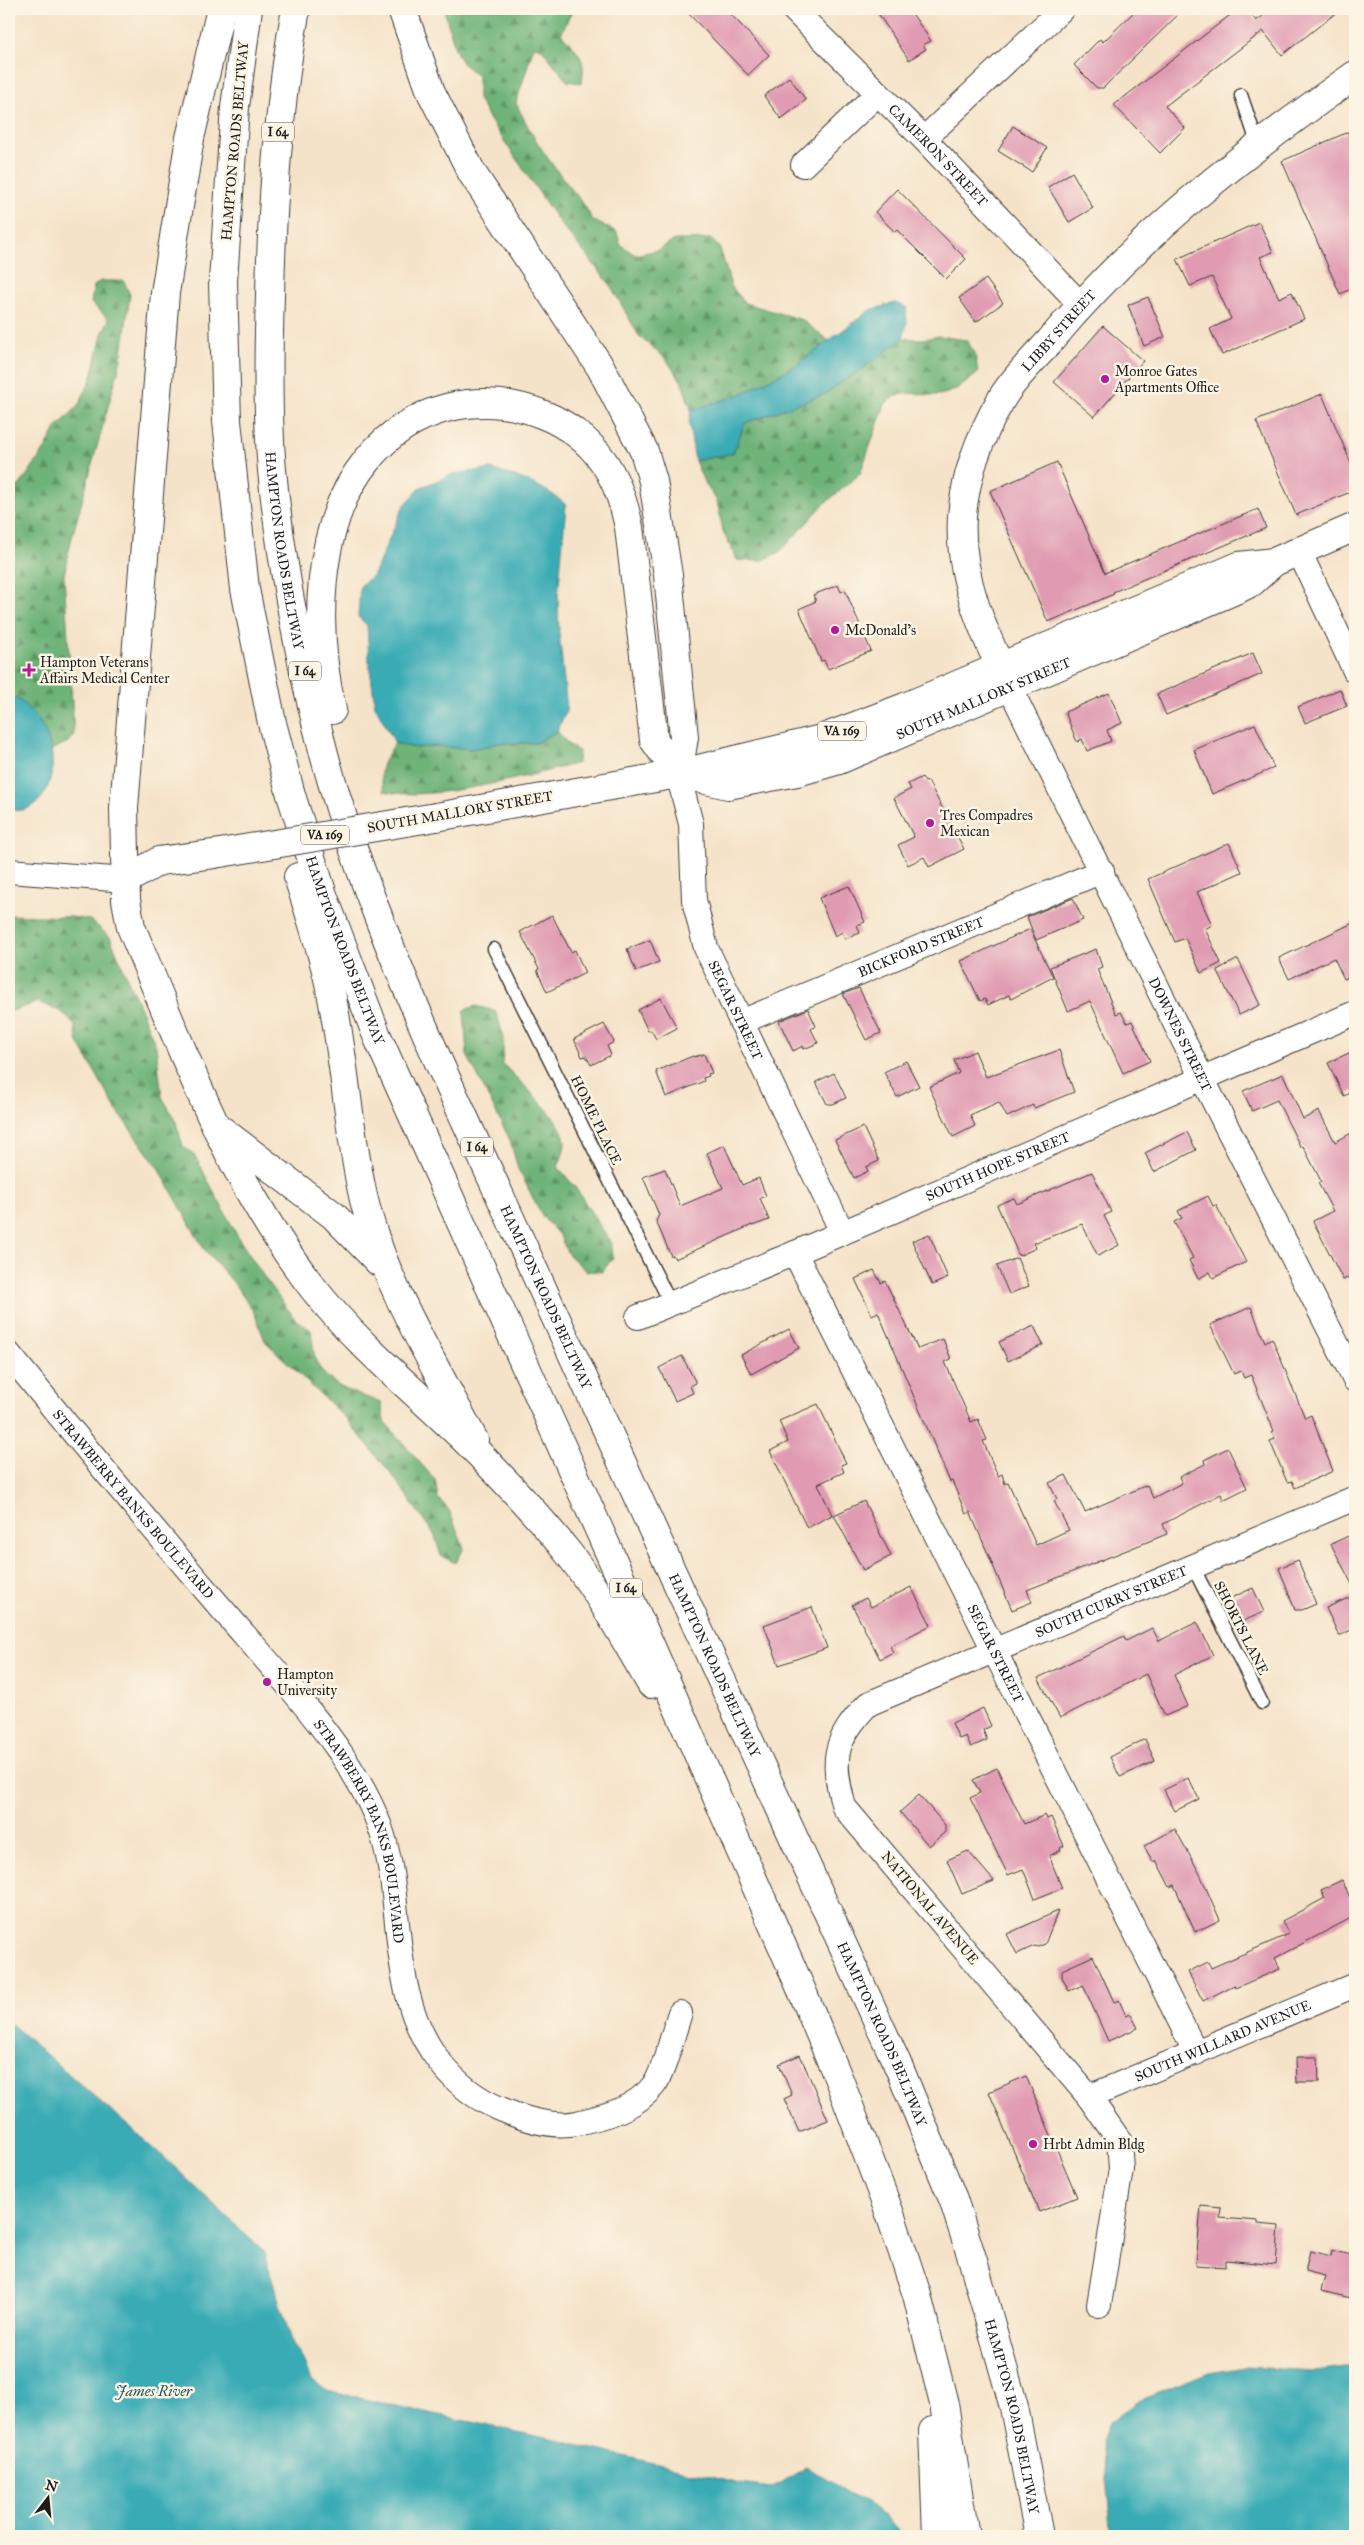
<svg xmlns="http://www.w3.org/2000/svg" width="1364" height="2545" viewBox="0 0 1364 2545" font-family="'IM FELL Great Primer',serif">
<defs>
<pattern id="forest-firs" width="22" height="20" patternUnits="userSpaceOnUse" patternTransform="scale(1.25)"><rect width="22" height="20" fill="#6eb378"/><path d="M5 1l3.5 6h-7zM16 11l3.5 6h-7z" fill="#5a9162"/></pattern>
</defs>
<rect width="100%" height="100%" fill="#fcf5e5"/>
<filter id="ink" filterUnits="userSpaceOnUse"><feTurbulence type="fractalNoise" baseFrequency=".02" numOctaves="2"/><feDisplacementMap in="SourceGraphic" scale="10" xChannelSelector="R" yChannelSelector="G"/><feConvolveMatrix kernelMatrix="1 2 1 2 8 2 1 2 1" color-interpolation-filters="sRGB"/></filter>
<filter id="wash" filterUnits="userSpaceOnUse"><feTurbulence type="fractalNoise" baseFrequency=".0096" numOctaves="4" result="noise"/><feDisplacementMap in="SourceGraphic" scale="20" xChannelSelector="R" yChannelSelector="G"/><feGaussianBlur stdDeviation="1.12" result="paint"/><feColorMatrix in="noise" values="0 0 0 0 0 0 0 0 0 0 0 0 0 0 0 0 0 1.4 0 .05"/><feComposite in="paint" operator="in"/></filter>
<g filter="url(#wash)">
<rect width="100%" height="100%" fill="#f5e3c9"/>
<g fill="url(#forest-firs)" stroke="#45684a">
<path d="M444,9H573L561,34C577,49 588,60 581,83L567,81L541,48L534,46L516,103C528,129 543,153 561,176C572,191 585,202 592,220L617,232L620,244L635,255L658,250L675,240L711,239L720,248L731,286L745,303L802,320L829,341L792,368L737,396L691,410L682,382L666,359L639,336L609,283L559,222L490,120L478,99V76L462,63L455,49Z"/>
<path d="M100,281H124L130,295L121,360L71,541L64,575L74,734L68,742L51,750L45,732L18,699H9V491L20,485L45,449L56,428L78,406L92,377L102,334L109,319L91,303L94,286Z"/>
<path d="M939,336L966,340L975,353L978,373C965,384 950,396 933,395C911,395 904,388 885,404L860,474L824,504L780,552L761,561L737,560L723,531L717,501L704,482L695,461L733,453L745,423L825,394L875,360L903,338L923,339Z"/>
<path d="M557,731L569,745L579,751L578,763C533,775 427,803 384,791C377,767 383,763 395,743L416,748L435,746L473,749L498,743H536Z"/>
<path d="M9,915L72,917L90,920L110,937L156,1046L162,1097L175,1119L183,1146L195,1156L239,1239L268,1283L296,1320L311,1330C313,1339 313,1353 316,1361C327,1387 357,1394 381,1402L384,1421L435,1480L438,1498L449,1510L464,1548L456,1563L441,1556L435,1536L390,1472L347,1420L265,1341L254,1312L233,1282L204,1249L159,1169L117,1111L78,1042L75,1026L62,1012L38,1002L9,1012Z"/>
<path d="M476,1006L495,1011C503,1029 505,1044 502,1063C516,1079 564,1120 565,1141C565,1150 561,1159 558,1167L575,1187L612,1244L613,1258L602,1272L586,1271L568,1254L560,1236L543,1217L518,1169L510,1140L467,1055L464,1010Z"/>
</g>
<g fill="#39abb5" stroke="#2a6468">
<path d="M895,303L906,307L907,323L903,338L875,360L825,394L745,423L733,453L695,461L689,424L691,410L737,396L792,368L870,310Z"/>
<path d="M490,469C519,477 544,485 566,505L558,596L559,633L567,709L557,731L536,743H498L473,749L435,746L416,748L395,743L375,706L369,661L367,625L358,617L360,586L374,574L403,507L421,487L453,474Z"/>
<path d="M9,699H18C34,711 47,729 51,749C57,778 43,816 9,810Z"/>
<path d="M9,2022L166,2159L263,2251L293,2344L300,2353L310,2378L327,2391L560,2441L741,2484L771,2488L807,2467L885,2516L899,2532V2536H9Z"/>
<path d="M1355,2366V2536H1112L1102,2442L1109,2422L1136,2402L1209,2373L1245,2367L1315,2371Z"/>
</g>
<g id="blocks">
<g fill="#e09bb2">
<path d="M684,9H726L769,55L748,75Z"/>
<path d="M875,9H909L931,41L923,45L926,49L909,60Z"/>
<path d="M1137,9H1184L1103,88H1097L1074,65L1100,39L1103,42Z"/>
<path d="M1238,9H1247L1256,21L1272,9H1341L1282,55L1263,31L1165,106L1185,128L1160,153L1114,105Z"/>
<path d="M789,77L806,100L781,119L764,96Z"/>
<path d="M1013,126L1047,148L1032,172L998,151Z"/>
<path d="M1348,132L1355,150V287L1340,294L1282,161Z"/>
<path d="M1072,172L1093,208L1069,222L1048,187Z"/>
<path d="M897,189L966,259L946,279L897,230L895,232L875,212Z"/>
<path d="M1259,222L1273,252L1260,257L1279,298L1292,292L1304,319L1222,355L1210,329L1231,319L1212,277L1190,286L1177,259Z"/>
<path d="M986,279L1003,303L976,322L959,298Z"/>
<path d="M1148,297L1165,337L1144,346L1128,305Z"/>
<path d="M1103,326L1143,361L1094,417L1054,382Z"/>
<path d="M1322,394L1355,473V490L1296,515L1256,421Z"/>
<path d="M1057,462L1105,573L1258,509L1266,528L1113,592L1114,594L1048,622L990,491Z"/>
<path d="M838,585L841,592L845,590L871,651L828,669L824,660L821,661L799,609L816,601L813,595Z"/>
<path d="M1253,653L1262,674L1166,715L1157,694Z"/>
<path d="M1340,689L1347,706L1305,723L1298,707Z"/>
<path d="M1109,693L1122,723L1107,730L1111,741L1087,751L1082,739L1077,742L1065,712Z"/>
<path d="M1255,724L1274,768L1212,794L1194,750Z"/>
<path d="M922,777L925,782L928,781L964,849L929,867L924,857L908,865L898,845L914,837L894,798L911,789L908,784Z"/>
<path d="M1229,843L1242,872L1197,892L1212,925L1205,929L1221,963L1201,973L1185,938L1175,942L1148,879Z"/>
<path d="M849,886L865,922L857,925L860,933L845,939L842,932L835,936L819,898Z"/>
<path d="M1073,898L1083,920L1036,940L1027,917Z"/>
<path d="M552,915L571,952L575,950L585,973L547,992L537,970L539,969L520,932Z"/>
<path d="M1355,922V974L1344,979L1334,958L1289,979L1279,958Z"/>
<path d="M1030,929L1053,977L1011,999L1009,995L988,1005L985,999L980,1001L961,961Z"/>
<path d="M650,940L659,962L636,971L627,949Z"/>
<path d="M1096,949L1102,967L1097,969L1116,1014L1121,1012L1127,1023L1132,1021L1150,1061L1123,1073L1090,1001L1068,1011L1050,967Z"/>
<path d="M1238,959L1260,1005L1239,1015L1217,970Z"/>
<path d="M859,988L881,1033L866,1040L843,994Z"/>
<path d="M661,998L677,1028L656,1039L651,1030L648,1031L638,1010Z"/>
<path d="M808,1009L816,1026L811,1029L818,1043L804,1049L803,1046L793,1051L779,1021Z"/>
<path d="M604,1024L614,1042L607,1046L611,1055L591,1065L586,1056L582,1057L574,1039Z"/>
<path d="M1059,1050L1074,1092L1034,1108L1033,1105L1007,1117L999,1102L970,1115L975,1126L953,1137L929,1087L959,1073L954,1060L975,1051L986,1077Z"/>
<path d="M1355,1050V1090L1344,1096L1328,1063Z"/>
<path d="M704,1054L712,1073L708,1074L709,1076L703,1078L704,1081L666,1097L656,1071L693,1056L694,1057Z"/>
<path d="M906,1061L919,1086L897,1097L884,1072Z"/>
<path d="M834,1073L846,1098L833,1104H827L816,1082Z"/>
<path d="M1283,1074L1303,1119L1319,1111L1335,1142L1355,1131V1274L1343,1280L1313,1221L1333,1211L1318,1183L1321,1181L1303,1146L1301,1148L1277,1100L1252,1111L1243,1091Z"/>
<path d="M863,1127L879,1161L866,1167L868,1171L854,1178L835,1140Z"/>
<path d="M1187,1132L1196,1150L1154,1172L1145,1153Z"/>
<path d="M724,1145L742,1185L759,1178L766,1196L760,1198L769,1220L752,1226V1225L675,1259L673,1255L671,1256L656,1221L659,1215L643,1177L665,1169L680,1206L723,1188L707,1153Z"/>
<path d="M1092,1172L1111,1212L1104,1216L1119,1245L1098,1256L1082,1224L1034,1243L1036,1248L1019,1256L997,1205L1014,1198L1017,1204Z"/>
<path d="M1208,1196L1213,1206L1216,1205L1246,1262L1213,1278L1210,1272L1198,1279L1189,1260L1193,1258L1174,1222L1182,1218L1178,1211Z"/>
<path d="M929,1234L948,1278L932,1285L912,1241Z"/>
<path d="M1017,1258L1029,1286L1009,1294L997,1266Z"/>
<path d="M874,1270L881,1283L885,1281L918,1349L943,1339L951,1359L945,1362L971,1422L978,1419L987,1440L983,1441L998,1476L1002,1474L1005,1484L1008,1482L1036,1545L1069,1530L1054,1501L1057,1499L1049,1483L1066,1475L1085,1512L1147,1485L1153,1498L1182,1483L1179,1477L1205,1464L1204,1460L1228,1448L1247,1488L1223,1500L1221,1494L1163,1524L1167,1534L1027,1590L1032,1602L1012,1610L970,1512L966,1514L952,1481L950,1482L878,1312L872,1315L855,1279Z"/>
<path d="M1251,1307L1265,1342L1272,1338L1305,1418L1311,1415L1333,1471L1295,1488L1292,1481L1287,1482L1270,1441L1275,1439L1272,1432L1274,1431L1251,1375L1244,1378L1241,1371L1234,1374L1210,1325Z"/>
<path d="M1034,1326L1043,1345L1008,1361L999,1342Z"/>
<path d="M789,1329L799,1348L751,1374L741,1355Z"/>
<path d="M682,1356L696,1383L690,1386L693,1393L675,1401L659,1368Z"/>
<path d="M818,1404L846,1463L841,1465L844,1472L818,1484L832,1515L807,1528L770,1451L788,1442L779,1421Z"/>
<path d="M864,1501L891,1556L863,1570L834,1515Z"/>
<path d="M1355,1533V1590L1331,1544Z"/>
<path d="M1298,1560L1316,1604L1302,1610H1295L1279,1568Z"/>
<path d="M911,1587L931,1625L890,1646L893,1652L880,1659L852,1605L866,1598L871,1607Z"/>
<path d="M1253,1588L1264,1612L1241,1622L1231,1598Z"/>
<path d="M1355,1595V1628L1339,1636L1326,1608Z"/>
<path d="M812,1607L827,1648L779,1665L764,1625Z"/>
<path d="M1197,1622L1213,1655L1174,1675L1188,1706L1165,1716L1146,1674L1060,1718L1038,1678L1124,1636L1126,1641L1152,1628L1159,1641Z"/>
<path d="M983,1708L991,1726L983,1730L987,1740L971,1747L966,1736L959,1739L952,1723Z"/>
<path d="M1145,1739L1155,1761L1120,1777L1110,1757Z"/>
<path d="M997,1768L1024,1824L1045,1815L1047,1819L1051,1817L1064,1846L1060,1848L1061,1850L1049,1856L1062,1888L1035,1899L1023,1869L1008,1875L970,1798L980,1793L973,1780Z"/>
<path d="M1188,1778L1199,1799L1175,1811L1164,1790Z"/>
<path d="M919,1795L945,1825V1832L929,1846L900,1812Z"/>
<path d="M1175,1829L1199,1872L1220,1920L1195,1932L1174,1885L1170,1887L1156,1860L1153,1862L1144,1846Z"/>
<path d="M968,1851L994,1881L962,1894L947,1860Z"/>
<path d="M1342,1880L1355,1909V1916L1275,1958L1280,1969L1235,1988L1234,1985L1203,2001L1188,1972L1208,1962L1211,1968L1289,1934L1282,1921L1325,1898L1321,1890Z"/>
<path d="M1058,1911L1045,1944L1038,1947L1034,1946L1017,1954L1007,1934Z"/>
<path d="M1093,1956L1114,2002L1119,2000L1126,2016L1131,2014L1138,2028L1108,2041L1083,1985L1069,1991L1062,1977V1970Z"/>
<path d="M800,2055L828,2120L799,2132L784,2099L792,2095L779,2064Z"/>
<path d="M1296,2057H1318L1319,2082H1297Z"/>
<path d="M1026,2076L1077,2197L1039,2212L989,2092Z"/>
<path d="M1201,2206L1221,2208L1220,2218L1258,2221V2224L1279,2226L1276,2265L1226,2260V2267L1196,2265Z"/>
<path d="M1332,2250L1355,2256V2299L1321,2291L1325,2276L1305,2271L1310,2251L1331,2256Z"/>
</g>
</g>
</g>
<g filter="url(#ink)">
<use href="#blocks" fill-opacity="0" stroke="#3d3a36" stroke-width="1"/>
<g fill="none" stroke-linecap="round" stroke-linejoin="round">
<defs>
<g id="service">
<path d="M1241,95L1258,145"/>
<path d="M494,949L671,1304"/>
<path d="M1193,1567L1262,1703"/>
</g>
<g id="minor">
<path id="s1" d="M793,9L924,139L1080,304"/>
<path d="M924,139L1062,9"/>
<path d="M803,165L877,94"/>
<path d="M1299,551L1355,671"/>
<path id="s2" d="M1009,686L1202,1078L1355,1380"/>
<path id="s3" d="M678,774L691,824L694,900L706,948L842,1232"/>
<path d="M9,871L126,880"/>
<path id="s4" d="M741,1022L1102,871"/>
<path id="s5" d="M795,1253L1196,2053"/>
<path id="s6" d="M638,1317L795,1253L1355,1013"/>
<path id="s7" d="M9,1354C75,1435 141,1515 209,1594C253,1646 301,1696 340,1752C357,1778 374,1806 383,1836C405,1910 388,1996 439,2061C456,2083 477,2100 503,2110C524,2119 554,2128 577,2123C606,2116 635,2109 654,2085C664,2073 674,2029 680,2013"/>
<path id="s8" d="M1089,2097L1355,1985"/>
<path id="s9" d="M1099,2305L1121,2169L1119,2140L1089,2097L844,1807C831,1759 833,1741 868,1704L1355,1498"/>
</g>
<g id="tertiary">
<path id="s10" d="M1009,686C984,633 958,577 962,517C965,475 981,434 1002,398C1014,378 1034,359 1050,341C1137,236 1244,153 1355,75"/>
</g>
<g id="primary">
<path id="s11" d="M685,775L728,785L797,772L839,760L1238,589L1252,582L1274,562L1355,527"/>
<path d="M436,817L678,774L821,739L905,707L1239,566L1274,562"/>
<path d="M126,880L159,861L214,854"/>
</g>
<g id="motorway">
<path d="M221,9L190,138L165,293L124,808L126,900L131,927C183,1051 229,1181 313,1288C363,1352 429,1402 485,1460C514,1490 543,1521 569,1554C601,1595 625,1640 651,1684"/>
<path id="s12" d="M248,9L235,107L223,281L227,421L245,589L272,723L291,795L323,895L377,1036L623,1583L802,1991L840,2082L890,2214L917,2295L944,2404L965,2536"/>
<path id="s13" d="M296,9C278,104 272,199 270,296C268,354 267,413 272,470C281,565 300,662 324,754C353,861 396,964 440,1065L900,2070L953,2199L973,2261L1014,2407L1039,2536"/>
<path d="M402,9L431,92L472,173L601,368L644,451L653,481L668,575L684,737L678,774"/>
<path d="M332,710C314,632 314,525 367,460C411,406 480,389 544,415C567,424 589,441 603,461C617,481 624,503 629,527L654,740L678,774"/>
<path d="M298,877C309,912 321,947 329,983C345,1054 347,1128 364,1200C383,1281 435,1366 474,1440"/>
<path d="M221,1130L333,1215L379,1262"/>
<path d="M933,2431L937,2536"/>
</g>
</defs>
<use href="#service" stroke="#3d3a36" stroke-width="15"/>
<use href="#minor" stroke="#3d3a36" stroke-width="26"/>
<use href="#tertiary" stroke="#3d3a36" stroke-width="30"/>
<use href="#primary" stroke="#3d3a36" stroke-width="30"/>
<use href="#motorway" stroke="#3d3a36" stroke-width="30"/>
<use href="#service" stroke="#fff" stroke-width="12"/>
<use href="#minor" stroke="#fff" stroke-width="24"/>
<use href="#tertiary" stroke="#fff" stroke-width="28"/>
<use href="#primary" stroke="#fff" stroke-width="28"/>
<use href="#motorway" stroke="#fff" stroke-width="28"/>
<defs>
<path id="primary-bridge" d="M214,854L436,817"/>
</defs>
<use href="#primary-bridge" stroke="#3d3a36" stroke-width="30" stroke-linecap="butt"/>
<use href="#primary-bridge" stroke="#fff" stroke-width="28"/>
</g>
</g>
<g fill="#b5179e" stroke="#fcf5e5" stroke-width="2">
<circle cx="1105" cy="379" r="5"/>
<circle cx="835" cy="630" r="5"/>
<path d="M26.5 662.5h5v5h5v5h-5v5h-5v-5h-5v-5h5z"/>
<circle cx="930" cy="823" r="5"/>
<circle cx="267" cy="1682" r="5"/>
<circle cx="1033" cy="2144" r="5"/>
</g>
<g text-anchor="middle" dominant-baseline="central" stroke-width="5" stroke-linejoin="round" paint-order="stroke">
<g fill="#fcf5e5" stroke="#5f5d58" stroke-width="1">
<rect x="262" y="122.5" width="32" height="19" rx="4"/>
<rect x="289" y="661.5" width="32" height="19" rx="4"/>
<rect x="818" y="721.5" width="48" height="19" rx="4"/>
<rect x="301" y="825.5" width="48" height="19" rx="4"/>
<rect x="461" y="1137.5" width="32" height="19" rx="4"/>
<rect x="610" y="1578.5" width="32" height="19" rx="4"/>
</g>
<g font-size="12" font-weight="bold" fill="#1c1c1c">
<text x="278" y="132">I 64</text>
<text x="305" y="671">I 64</text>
<text x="842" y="731">VA 169</text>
<text x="325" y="835">VA 169</text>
<text x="477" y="1147">I 64</text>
<text x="626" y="1588">I 64</text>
</g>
<g font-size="14" fill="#1c1c1c" stroke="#fcf5e5">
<text transform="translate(235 141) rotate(-85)">HAMPTON ROADS BELTWAY</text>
<text stroke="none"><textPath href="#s1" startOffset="206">CAMERON STREET</textPath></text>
<text stroke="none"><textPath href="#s10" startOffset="392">LIBBY STREET</textPath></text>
<text stroke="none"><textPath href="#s13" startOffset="544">HAMPTON ROADS BELTWAY</textPath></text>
<text stroke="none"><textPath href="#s11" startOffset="315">SOUTH MALLORY STREET</textPath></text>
<text transform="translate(460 812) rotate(-10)">SOUTH MALLORY STREET</text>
<text stroke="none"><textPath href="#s4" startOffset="195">BICKFORD STREET</textPath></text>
<text stroke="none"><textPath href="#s12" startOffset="958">HAMPTON ROADS BELTWAY</textPath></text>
<text stroke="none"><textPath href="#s3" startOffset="246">SEGAR STREET</textPath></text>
<text stroke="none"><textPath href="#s2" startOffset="388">DOWNES STREET</textPath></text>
<text transform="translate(596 1120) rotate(64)">HOME PLACE</text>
<text stroke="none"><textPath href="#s6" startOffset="390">SOUTH HOPE STREET</textPath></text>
<text stroke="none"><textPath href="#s13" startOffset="1339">HAMPTON ROADS BELTWAY</textPath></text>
<text stroke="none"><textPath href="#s7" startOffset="195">STRAWBERRY BANKS BOULEVARD</textPath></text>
<text stroke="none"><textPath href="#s9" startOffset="976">SOUTH CURRY STREET</textPath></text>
<text transform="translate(1241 1628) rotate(63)">SHORTS LANE</text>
<text stroke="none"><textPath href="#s5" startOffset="448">SEGAR STREET</textPath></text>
<text stroke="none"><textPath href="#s13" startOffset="1744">HAMPTON ROADS BELTWAY</textPath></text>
<text stroke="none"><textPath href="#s7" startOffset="600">STRAWBERRY BANKS BOULEVARD</textPath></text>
<text transform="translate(930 1908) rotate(50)">NATIONAL AVENUE</text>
<text stroke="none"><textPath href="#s13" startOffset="2149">HAMPTON ROADS BELTWAY</textPath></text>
<text stroke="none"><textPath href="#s8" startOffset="145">SOUTH WILLARD AVENUE</textPath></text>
<text stroke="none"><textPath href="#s13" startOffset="2554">HAMPTON ROADS BELTWAY</textPath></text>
</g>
<g font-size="14" fill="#1c1c1c" stroke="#fcf5e5" text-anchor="start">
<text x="1115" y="371">Monroe Gates<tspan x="1115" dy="16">Apartments Office</tspan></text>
<text x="845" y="630">McDonald's</text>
<text x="40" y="662">Hampton Veterans<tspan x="40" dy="16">Affairs Medical Center</tspan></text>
<text x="940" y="815">Tres Compadres<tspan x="940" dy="16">Mexican</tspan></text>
<text x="277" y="1674">Hampton<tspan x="277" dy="16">University</tspan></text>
<text x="1043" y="2144">Hrbt Admin Bldg</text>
</g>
<g font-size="15" font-style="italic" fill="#295c61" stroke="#fcf5e5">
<text x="154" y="2391">James River</text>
</g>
</g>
<rect width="1364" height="2545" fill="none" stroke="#fcf5e5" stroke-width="30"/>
<g transform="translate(48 2498) rotate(16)" stroke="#fcf5e5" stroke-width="4" paint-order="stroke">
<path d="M0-4L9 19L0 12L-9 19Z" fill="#1c1c1c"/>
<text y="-8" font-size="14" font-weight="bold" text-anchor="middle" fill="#1c1c1c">N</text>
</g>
</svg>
